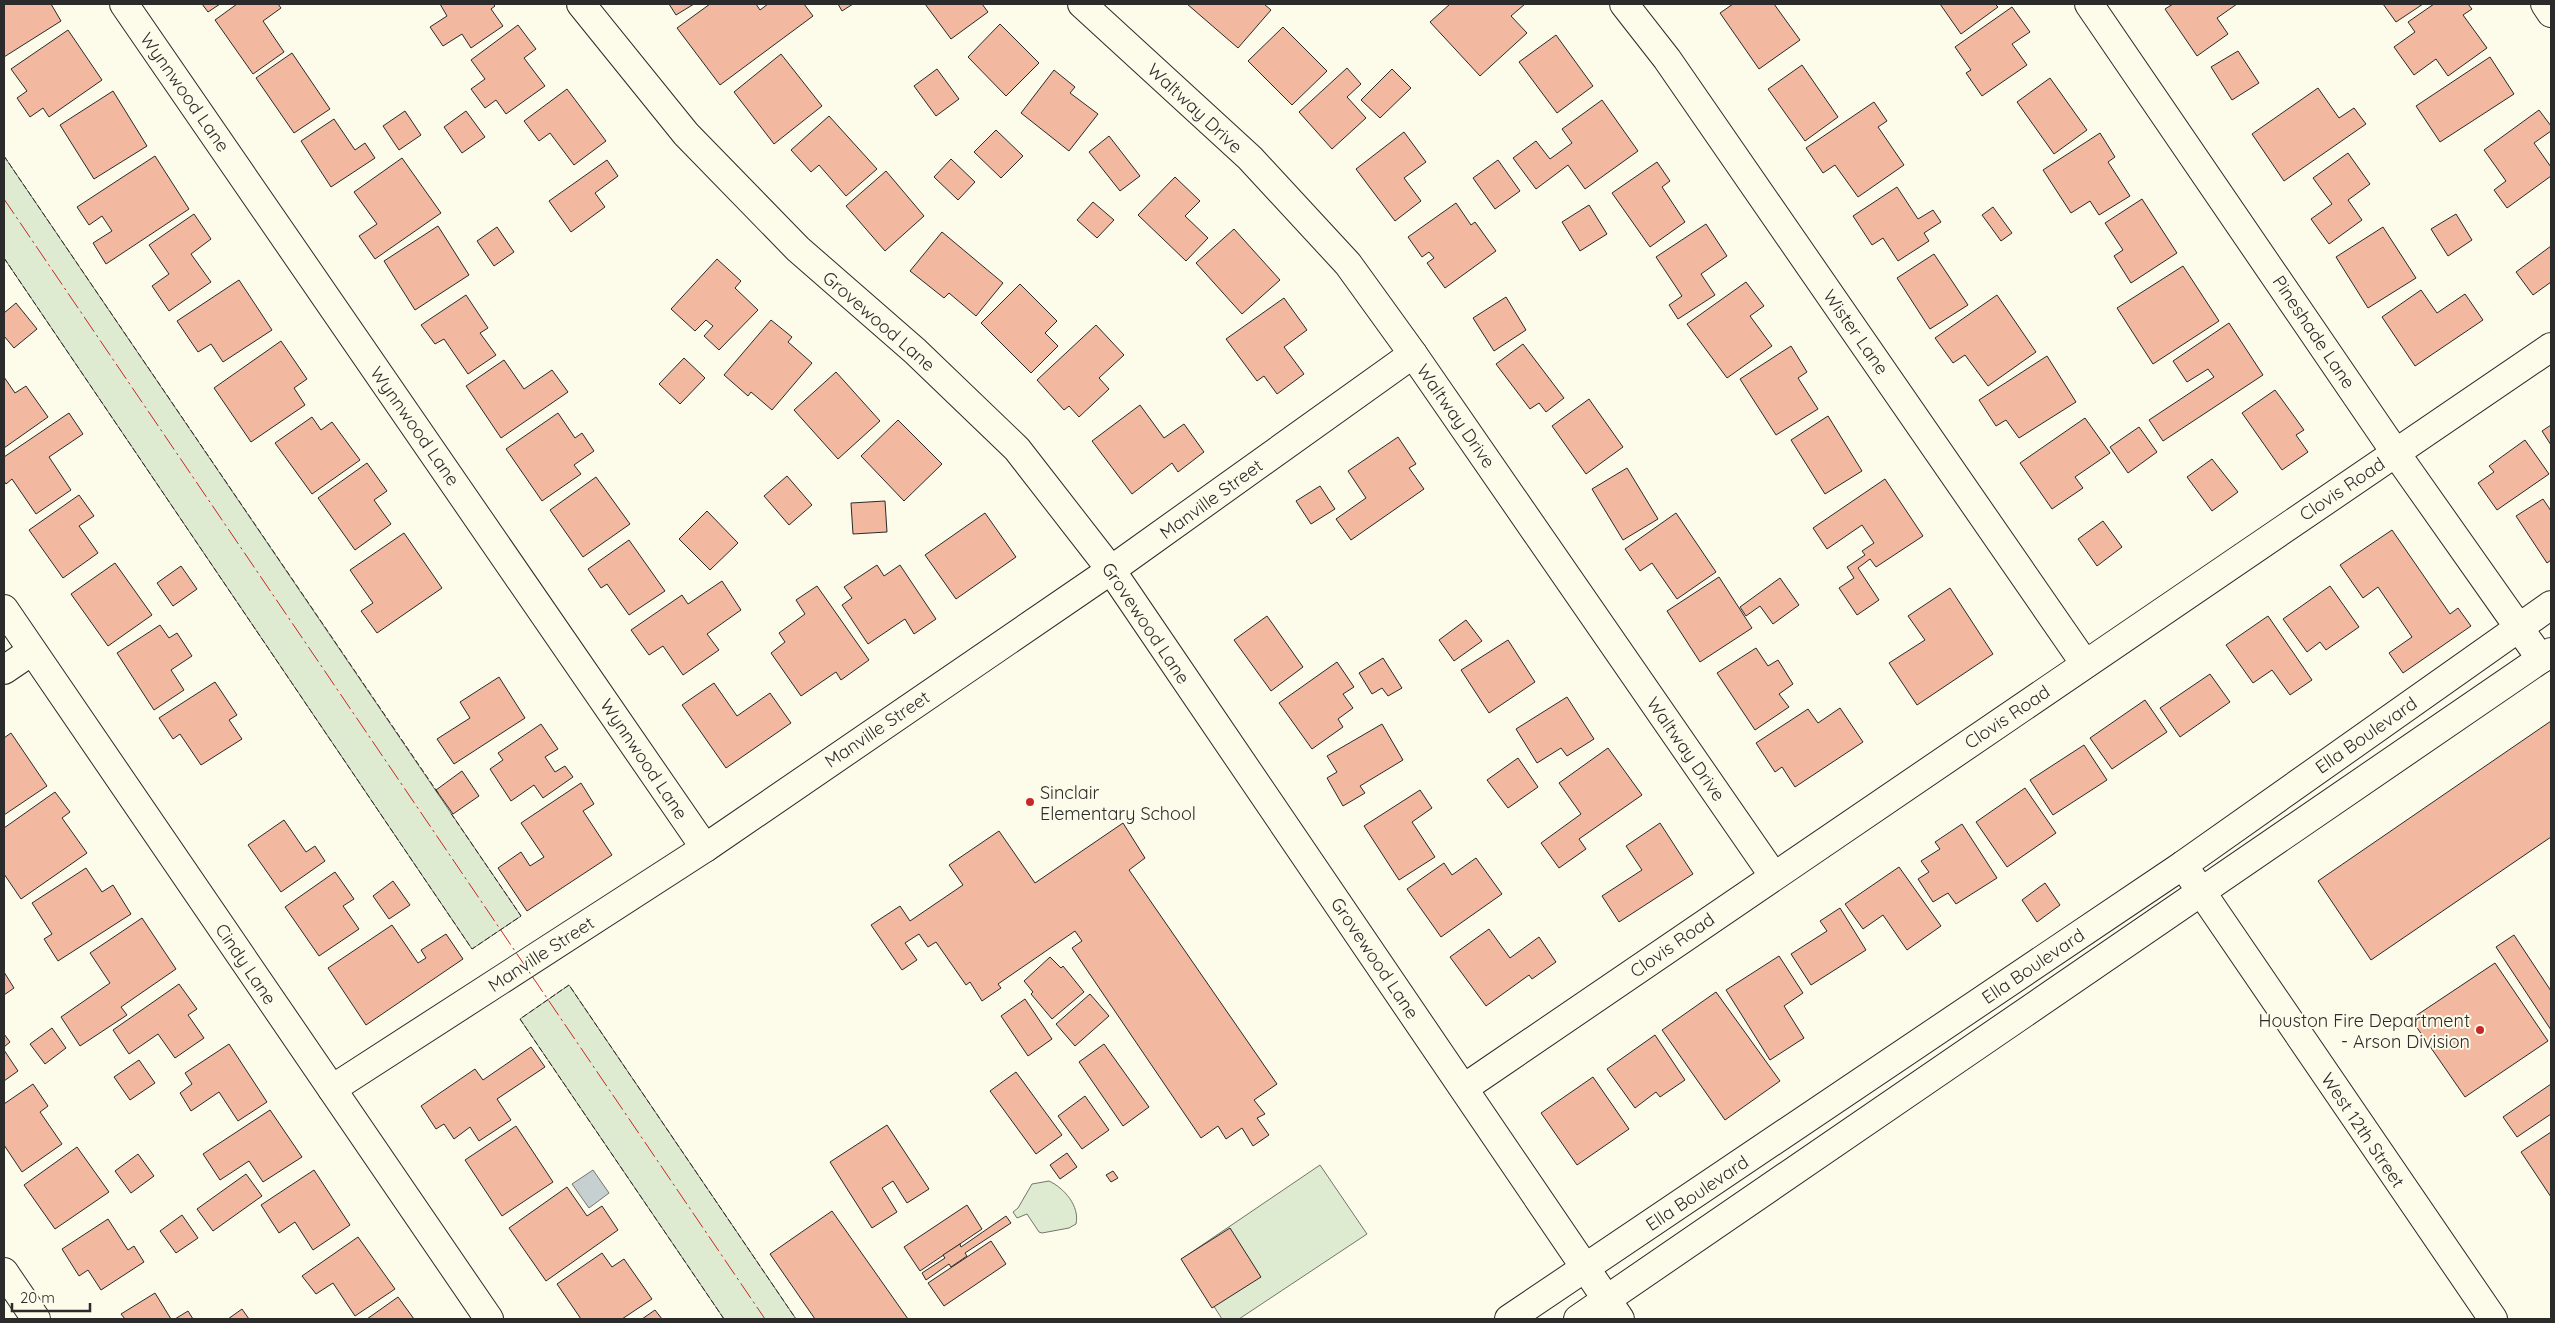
<svg xmlns="http://www.w3.org/2000/svg" width="2555" height="1323" viewBox="0 0 2555 1323" font-family="Quicksand,sans-serif">
<rect width="100%" height="100%" fill="#fdfbea"/>
<g fill="#deebd1" stroke="#74746e">
<path d="M4,156L521,916L472,949L4,258Z"/>
<path d="M569,985L796,1319H724L520,1019Z"/>
<path d="M1320,1165L1367,1234L1239,1319H1222L1183,1258Z"/>
<path d="M1049,1181C1064,1188 1080,1206 1076,1224L1069,1228L1042,1233L1039,1232L1027,1214L1017,1218L1013,1212L1018,1208L1032,1184Z"/>
</g>
<path fill="#c7d0d0" stroke="#74746e" d="M593,1170L609,1193L589,1208L572,1184Z"/>
<g fill="#f2b8a0" stroke="#2b2b2b">
<path d="M4,4H51L61,21L4,57Z"/>
<path d="M202,4H220L208,12Z"/>
<path d="M237,4H278L281,8L263,21L284,52L253,74L215,20Z"/>
<path d="M440,4H493L495,6L491,9L503,26L471,48L462,34L443,46L430,27L447,16Z"/>
<path d="M669,4H694L676,15Z"/>
<path d="M710,4H756L760,10L768,4H804L813,16L720,85L677,28Z"/>
<path d="M838,4H853L842,11Z"/>
<path d="M925,4H982L988,12L951,39Z"/>
<path d="M1187,4H1264L1271,10L1238,48Z"/>
<path d="M1450,4H1525L1511,16L1527,33L1480,76L1430,22Z"/>
<path d="M1733,4H1774L1800,40L1759,69L1720,13Z"/>
<path d="M1940,4H1995L1998,7L1961,34Z"/>
<path d="M2173,4H2237L2217,18L2228,34L2197,56L2165,9Z"/>
<path d="M2383,4H2423L2396,22Z"/>
<path d="M2434,4H2468L2472,9L2463,15L2487,48L2448,76L2436,59L2414,75L2394,47L2415,32L2408,22Z"/>
<path d="M2012,7L2030,32L2012,44L2027,65L1982,96L1966,73L1971,70L1955,47Z"/>
<path d="M1000,24L1039,63L1006,96L968,57Z"/>
<path d="M518,25L536,49L524,58L545,86L506,114L496,100L485,108L471,89L485,79L471,60Z"/>
<path d="M1283,27L1327,71L1292,105L1248,61Z"/>
<path d="M68,30L102,80L49,117L43,108L30,117L17,98L27,91L11,69Z"/>
<path d="M1556,35L1593,86L1557,113L1519,62Z"/>
<path d="M2238,51L2259,83L2232,100L2211,67Z"/>
<path d="M292,53L330,109L294,133L256,78Z"/>
<path d="M781,54L822,106L774,144L734,92Z"/>
<path d="M2490,57L2514,94L2440,142L2416,106Z"/>
<path d="M1802,65L1838,117L1805,141L1768,89Z"/>
<path d="M1347,68L1361,84L1347,97L1366,118L1332,149L1299,112Z"/>
<path d="M937,69L959,99L936,116L914,86Z"/>
<path d="M1392,69L1411,88L1380,118L1361,100Z"/>
<path d="M1054,70L1075,87L1070,93L1098,114L1069,151L1021,113Z"/>
<path d="M2050,78L2087,130L2054,154L2017,102Z"/>
<path d="M2318,88L2339,118L2354,108L2366,124L2284,181L2252,134Z"/>
<path d="M567,89L606,141L574,165L550,133L539,141L524,121Z"/>
<path d="M113,91L147,146L94,179L60,125Z"/>
<path d="M1602,100L1638,151L1585,189L1568,165L1536,189L1513,158L1536,141L1550,159L1572,143L1562,129Z"/>
<path d="M1874,102L1887,121L1878,127L1904,165L1858,197L1835,165L1823,173L1806,148Z"/>
<path d="M2539,110L2551,126V131L2534,143L2551,167V176L2507,208L2494,190L2506,181L2484,150Z"/>
<path d="M405,111L421,135L399,150L383,126Z"/>
<path d="M466,111L485,137L462,153L444,127Z"/>
<path d="M829,116L877,169L846,196L819,165L811,172L791,150Z"/>
<path d="M334,119L355,150L365,143L375,158L331,187L301,141Z"/>
<path d="M996,130L1023,156L1001,178L974,152Z"/>
<path d="M1404,132L1426,162L1404,178L1421,201L1395,221L1356,169Z"/>
<path d="M2100,133L2115,157L2108,162L2130,196L2099,215L2090,201L2071,213L2043,170Z"/>
<path d="M1109,136L1140,176L1120,191L1089,152Z"/>
<path d="M2348,153L2370,184L2348,200L2362,220L2329,244L2311,219L2332,204L2313,178Z"/>
<path d="M155,156L189,209L106,264L93,243L112,231L102,216L89,225L77,207Z"/>
<path d="M402,158L441,213L375,259L359,236L377,224L354,192Z"/>
<path d="M951,159L975,182L958,200L934,177Z"/>
<path d="M607,160L618,176L595,193L605,207L571,232L549,201Z"/>
<path d="M1498,160L1520,191L1495,209L1473,178Z"/>
<path d="M1657,162L1670,181L1662,187L1685,222L1650,247L1612,193Z"/>
<path d="M886,171L924,216L885,251L846,206Z"/>
<path d="M1175,177L1200,201L1185,216L1208,238L1186,261L1138,215Z"/>
<path d="M1897,187L1918,219L1933,210L1941,222L1924,233L1929,241L1898,261L1883,238L1872,245L1853,216Z"/>
<path d="M2142,199L2177,253L2131,283L2114,256L2123,250L2105,223Z"/>
<path d="M1093,202L1114,220L1097,238L1077,220Z"/>
<path d="M1456,203L1471,225L1475,222L1496,251L1445,288L1427,263L1434,258L1429,252L1422,257L1408,237Z"/>
<path d="M1589,205L1607,234L1580,251L1562,222Z"/>
<path d="M1993,207L2012,233L2001,241L1982,215Z"/>
<path d="M194,214L211,239L191,254L211,282L169,311L152,286L169,274L149,245Z"/>
<path d="M2456,214L2472,240L2448,256L2431,229Z"/>
<path d="M1706,224L1727,256L1701,274L1715,295L1678,319L1669,305L1682,296L1656,257Z"/>
<path d="M438,226L469,275L415,310L384,261Z"/>
<path d="M497,227L514,252L494,266L477,241Z"/>
<path d="M2383,227L2416,278L2368,308L2336,257Z"/>
<path d="M1234,229L1280,280L1242,314L1196,263Z"/>
<path d="M942,232L1003,283L976,316L949,293L944,298L910,271Z"/>
<path d="M2551,246V282L2533,295L2516,272Z"/>
<path d="M1934,254L1968,305L1930,329L1897,278Z"/>
<path d="M717,259L741,281L735,288L758,310L719,350L704,336L713,326L706,320L695,331L671,309Z"/>
<path d="M2183,266L2219,321L2153,364L2117,308Z"/>
<path d="M239,280L272,330L223,362L211,344L198,352L177,321Z"/>
<path d="M1746,282L1764,306L1750,316L1772,346L1727,378L1687,324Z"/>
<path d="M1020,284L1057,321L1045,333L1058,346L1031,373L981,323Z"/>
<path d="M2421,290L2437,313L2465,294L2483,320L2415,366L2382,317Z"/>
<path d="M466,295L488,328L480,333L496,355L468,374L444,339L435,344L421,325Z"/>
<path d="M1997,295L2036,352L1988,386L1965,355L1953,363L1935,338Z"/>
<path d="M1506,297L1526,330L1494,351L1473,318Z"/>
<path d="M1284,298L1307,330L1284,347L1304,374L1277,394L1264,376L1257,381L1226,339Z"/>
<path d="M16,303L37,329L14,348L4,336V313Z"/>
<path d="M771,320L792,337L788,342L812,363L772,410L751,392L748,396L724,375Z"/>
<path d="M2229,323L2263,375L2163,441L2149,420L2214,377L2208,369L2187,382L2173,361Z"/>
<path d="M1096,325L1124,355L1099,378L1109,389L1079,417L1069,406L1064,410L1037,380Z"/>
<path d="M281,341L307,379L294,388L305,405L251,442L214,388Z"/>
<path d="M1523,344L1564,398L1546,412L1539,403L1530,409L1496,364Z"/>
<path d="M1791,346L1807,372L1798,378L1818,409L1776,435L1740,379Z"/>
<path d="M2047,356L2076,402L2019,438L2006,420L1996,426L1979,400Z"/>
<path d="M684,358L705,378L680,404L659,384Z"/>
<path d="M504,360L524,389L552,370L568,392L501,438L466,386Z"/>
<path d="M836,372L880,421L838,459L794,410Z"/>
<path d="M4,377L15,393L26,386L48,417L4,448Z"/>
<path d="M2275,390L2304,430L2296,435L2308,452L2282,470L2242,413Z"/>
<path d="M1589,399L1623,447L1586,474L1552,426Z"/>
<path d="M1140,405L1164,438L1184,424L1204,452L1178,472L1172,463L1132,494L1092,441Z"/>
<path d="M69,413L83,434L49,457L71,490L36,514L12,479L6,484L4,481V457Z"/>
<path d="M558,413L575,438L582,433L594,451L574,465L581,474L542,501L506,449Z"/>
<path d="M1828,416L1862,471L1825,494L1791,440Z"/>
<path d="M312,417L321,430L332,422L360,460L312,494L275,443Z"/>
<path d="M2085,418L2110,453L2075,477L2083,488L2052,509L2020,463Z"/>
<path d="M898,420L942,464L904,501L861,456Z"/>
<path d="M2551,425V445L2542,431Z"/>
<path d="M2139,427L2157,452L2128,473L2110,447Z"/>
<path d="M1398,437L1416,464L1409,468L1424,489L1351,540L1336,519L1366,498L1348,471Z"/>
<path d="M2525,440L2549,474L2497,510L2478,483L2494,472L2489,466Z"/>
<path d="M2212,459L2238,492L2212,511L2187,477Z"/>
<path d="M367,463L387,491L374,500L391,524L355,550L318,498Z"/>
<path d="M1627,468L1658,519L1623,540L1592,489Z"/>
<path d="M787,476L812,505L789,525L764,496Z"/>
<path d="M596,477L630,524L583,557L550,510Z"/>
<path d="M1885,479L1923,536L1876,567L1870,559L1858,568L1879,600L1857,615L1839,588L1854,578L1847,567L1865,555L1862,551L1874,543L1862,525L1827,549L1813,528Z"/>
<path d="M1320,486L1335,509L1311,524L1296,501Z"/>
<path d="M79,495L94,516L79,526L98,553L63,578L29,530Z"/>
<path d="M2543,499L2551,511V560L2547,563L2516,516Z"/>
<path d="M885,501L887,532L853,534L851,503Z"/>
<path d="M707,511L738,543L710,570L679,539Z"/>
<path d="M985,513L1016,557L956,599L925,555Z"/>
<path d="M1676,513L1716,572L1677,599L1652,563L1640,571L1625,549Z"/>
<path d="M2103,521L2122,547L2097,566L2078,539Z"/>
<path d="M2392,530L2450,614L2458,608L2471,626L2403,673L2389,653L2412,637L2378,587L2363,598L2340,565Z"/>
<path d="M404,533L442,588L377,633L361,611L373,603L350,570Z"/>
<path d="M629,540L665,591L629,615L607,584L601,588L588,569Z"/>
<path d="M115,563L152,615L108,646L71,594Z"/>
<path d="M877,565L884,576L900,565L936,619L914,634L905,619L868,644L842,605L852,598L844,587Z"/>
<path d="M181,566L197,589L173,606L157,583Z"/>
<path d="M1719,577L1752,628L1700,662L1667,611Z"/>
<path d="M1780,578L1799,605L1773,624L1760,606L1746,616L1740,607Z"/>
<path d="M722,581L741,610L707,634L719,650L683,675L663,646L649,655L631,630L682,595L688,604Z"/>
<path d="M817,586L869,660L841,680L836,672L801,696L771,653L785,642L779,633L805,614L796,600Z"/>
<path d="M2330,586L2359,627L2326,650L2320,642L2307,652L2283,619Z"/>
<path d="M1950,588L1993,654L1917,705L1889,663L1925,640L1908,616Z"/>
<path d="M1267,616L1303,667L1271,691L1234,640Z"/>
<path d="M2268,616L2312,680L2290,695L2272,670L2253,683L2226,645Z"/>
<path d="M1466,620L1482,641L1454,661L1439,640Z"/>
<path d="M160,625L169,638L177,633L192,656L171,670L184,690L154,710L117,653Z"/>
<path d="M1508,640L1535,682L1489,713L1461,670Z"/>
<path d="M1756,648L1768,666L1778,660L1793,684L1779,694L1789,707L1755,730L1717,673Z"/>
<path d="M1383,658L1402,688L1388,696L1382,688L1372,694L1359,673Z"/>
<path d="M1337,662L1354,687L1343,694L1353,708L1338,719L1343,727L1312,749L1279,703Z"/>
<path d="M2210,674L2230,702L2180,737L2160,708Z"/>
<path d="M499,677L525,718L454,764L437,739L470,718L460,702Z"/>
<path d="M215,682L237,715L229,720L242,739L201,765L180,734L173,739L159,718Z"/>
<path d="M714,683L737,716L770,693L791,723L726,768L682,705Z"/>
<path d="M1567,697L1594,739L1567,756L1561,748L1537,763L1516,729Z"/>
<path d="M2145,700L2167,732L2112,769L2090,738Z"/>
<path d="M1840,708L1863,742L1795,787L1782,767L1775,772L1756,743L1808,709L1818,723Z"/>
<path d="M2551,721V837L2371,960L2318,881Z"/>
<path d="M541,724L558,749L545,757L555,772L565,766L573,777L543,798L534,785L511,801L490,769L503,760L498,753Z"/>
<path d="M1382,724L1403,760L1360,786L1365,793L1343,806L1327,778L1337,772L1327,756Z"/>
<path d="M11,733L47,786L4,815V738Z"/>
<path d="M2084,745L2107,780L2053,815L2030,780Z"/>
<path d="M1608,748L1642,795L1579,839L1586,849L1559,868L1541,843L1581,814L1559,783Z"/>
<path d="M1518,758L1538,787L1508,808L1487,780Z"/>
<path d="M462,771L479,796L453,814L436,790Z"/>
<path d="M581,783L594,804L583,811L612,855L527,911L498,868L521,852L530,866L544,857L521,823Z"/>
<path d="M2025,788L2056,833L2007,867L1976,822Z"/>
<path d="M1420,790L1432,808L1412,822L1435,857L1399,880L1364,826Z"/>
<path d="M55,792L70,812L62,818L87,853L21,899L4,874V828Z"/>
<path d="M284,820L306,852L315,846L325,861L281,892L248,845Z"/>
<path d="M1123,823L1145,858L1129,870L1277,1084L1254,1100L1265,1114L1257,1118L1269,1135L1253,1146L1242,1128L1226,1139L1218,1126L1201,1138L1072,948L1082,941L1075,931L998,984L1001,988L982,1001L970,982L966,985L936,942L928,947L919,934L905,943L917,960L902,970L871,925L900,906L910,921L963,885L949,865L999,831L1035,883Z"/>
<path d="M1660,823L1693,874L1619,922L1602,896L1642,870L1626,846Z"/>
<path d="M1962,824L1997,878L1956,904L1948,893L1933,902L1918,879L1929,872L1921,861L1940,849L1935,842Z"/>
<path d="M1476,858L1502,894L1441,937L1407,889L1444,863L1452,875Z"/>
<path d="M1899,867L1941,926L1907,950L1883,915L1863,929L1845,904Z"/>
<path d="M86,868L102,892L113,885L131,914L58,961L44,939L52,934L32,903Z"/>
<path d="M335,872L354,899L343,906L359,929L319,956L285,907Z"/>
<path d="M393,881L410,905L389,919L373,896Z"/>
<path d="M2045,883L2060,905L2037,922L2022,900Z"/>
<path d="M1840,908L1866,950L1811,985L1791,954L1827,931L1820,921Z"/>
<path d="M142,918L176,969L121,1007L127,1015L80,1046L61,1017L110,983L90,953Z"/>
<path d="M392,925L418,963L426,958L421,950L446,934L463,959L366,1025L328,968Z"/>
<path d="M1489,929L1510,958L1539,937L1556,962L1532,979L1529,975L1486,1006L1450,957Z"/>
<path d="M2514,935L2551,991V1030L2496,947Z"/>
<path d="M1779,956L1803,993L1784,1006L1804,1038L1770,1060L1726,990Z"/>
<path d="M1050,957L1061,968L1063,966L1084,992L1052,1019L1031,994L1033,992L1024,981Z"/>
<path d="M2495,963L2548,1041L2465,1097L2411,1019Z"/>
<path d="M4,972L14,988L4,995Z"/>
<path d="M179,984L197,1009L188,1015L204,1038L175,1058L158,1034L129,1054L113,1030Z"/>
<path d="M1716,992L1780,1081L1725,1120L1662,1030Z"/>
<path d="M1090,994L1109,1016L1075,1046L1056,1024Z"/>
<path d="M1025,999L1052,1039L1028,1056L1001,1016Z"/>
<path d="M52,1028L66,1048L45,1064L30,1044Z"/>
<path d="M4,1034L10,1042L4,1047Z"/>
<path d="M1655,1035L1685,1080L1660,1097L1656,1092L1635,1108L1607,1069Z"/>
<path d="M229,1044L267,1102L238,1121L219,1092L191,1111L180,1093L192,1084L185,1073Z"/>
<path d="M1104,1044L1149,1107L1123,1126L1079,1062Z"/>
<path d="M531,1047L545,1067L497,1099L511,1120L479,1141L470,1127L454,1139L444,1124L436,1129L421,1106L475,1069L483,1080Z"/>
<path d="M4,1050L18,1071L4,1081Z"/>
<path d="M139,1060L155,1083L130,1100L114,1077Z"/>
<path d="M1016,1072L1062,1135L1036,1154L990,1091Z"/>
<path d="M1593,1077L1629,1129L1577,1165L1541,1113Z"/>
<path d="M33,1084L48,1106L40,1112L62,1144L22,1172L4,1145V1104Z"/>
<path d="M2551,1084V1114L2517,1137L2503,1117Z"/>
<path d="M1085,1096L1109,1130L1082,1149L1058,1116Z"/>
<path d="M270,1110L302,1157L263,1182L249,1161L220,1180L203,1154Z"/>
<path d="M887,1125L929,1189L907,1203L893,1181L882,1188L897,1212L872,1228L830,1162Z"/>
<path d="M516,1126L553,1182L502,1216L465,1160Z"/>
<path d="M2551,1132V1197L2521,1152Z"/>
<path d="M77,1147L109,1192L55,1229L24,1185Z"/>
<path d="M1067,1153L1077,1167L1060,1179L1050,1165Z"/>
<path d="M138,1154L154,1176L131,1193L115,1171Z"/>
<path d="M314,1170L350,1225L313,1250L295,1222L279,1233L261,1205Z"/>
<path d="M1113,1171L1118,1178L1111,1182L1106,1175Z"/>
<path d="M246,1174L262,1196L213,1231L197,1209Z"/>
<path d="M567,1187L587,1216L602,1206L618,1230L546,1281L509,1228Z"/>
<path d="M967,1205L982,1229L920,1271L904,1247Z"/>
<path d="M832,1211L908,1319H815L770,1254Z"/>
<path d="M182,1215L198,1238L176,1253L160,1231Z"/>
<path d="M1006,1216L1011,1223L965,1253L967,1256L951,1267L949,1264L926,1280L922,1273L945,1258L943,1255L960,1244L961,1247Z"/>
<path d="M108,1219L128,1250L134,1246L144,1262L101,1290L88,1270L79,1276L62,1249Z"/>
<path d="M1230,1228L1261,1277L1212,1308L1181,1259Z"/>
<path d="M358,1237L395,1289L355,1316L333,1283L316,1294L302,1276Z"/>
<path d="M991,1241L1006,1264L944,1306L928,1283Z"/>
<path d="M602,1253L612,1267L624,1259L652,1299L622,1319H581L557,1284Z"/>
<path d="M155,1293L171,1319H125L121,1314Z"/>
<path d="M398,1297L414,1319H367Z"/>
<path d="M242,1309L249,1319H228Z"/>
<path d="M655,1310L662,1319H642Z"/>
<path d="M188,1311L193,1319H175Z"/>
</g>
<g fill="none" stroke-linecap="round" stroke-linejoin="round">
<defs>
<g id="minor">
<path d="M124,4L705,848"/>
<path d="M581,4L686,134L798,249L915,351L1017,449L1111,570L1620,1319"/>
<path d="M1082,4L1250,158L1348,264L1413,354L1773,875"/>
<path d="M1624,4L1667,59L2085,664"/>
<path d="M2089,4L2395,452L2541,659"/>
<path d="M2545,4L2551,13"/>
<path d="M4,609L489,1319"/>
<path d="M4,670L32,651"/>
<path d="M2183,865L2493,1319"/>
<path d="M1464,1088L2551,347"/>
<path d="M332,1089L705,848L1111,570L1413,354"/>
<path d="M4,1272L36,1319"/>
</g>
<g id="major">
<path d="M1509,1319L2183,865L2551,605"/>
<path d="M1578,1319L2551,652"/>
</g>
</defs>
<use href="#minor" stroke="#2b2b2b" stroke-width="30"/>
<use href="#major" stroke="#2b2b2b" stroke-width="30"/>
<use href="#minor" stroke="#fdfbea" stroke-width="28"/>
<use href="#major" stroke="#fdfbea" stroke-width="28"/>
<g stroke="#2b2b2b" stroke-width="1" stroke-dasharray="6 2.5" stroke-linecap="butt">
<path d="M4,156L438,793"/>
<path d="M4,258L472,949L521,916L450,812"/>
<path d="M724,1319L520,1019L569,985L796,1319"/>
</g>
<path stroke="#c62828" stroke-width="1" stroke-dasharray="18 4 2.5 4" stroke-linecap="butt" d="M4,199L765,1319"/>
</g>
<g fill="#c62828" stroke="#fdfbea" stroke-width="2">
<circle cx="1030" cy="802" r="5"/>
<circle cx="2480" cy="1030" r="5"/>
</g>
<g text-anchor="middle" dominant-baseline="central" stroke-width="4" stroke-linejoin="round" paint-order="stroke">
<g font-size="18" fill="#2b2b2b" stroke="#fdfbea">
<text transform="translate(185 92) rotate(55)">Wynnwood Lane</text>
<text transform="translate(1195 108) rotate(43)">Waltway Drive</text>
<text transform="translate(879 321) rotate(41)">Grovewood Lane</text>
<text transform="translate(1856 332) rotate(55)">Wister Lane</text>
<text transform="translate(2314 332) rotate(56)">Pineshade Lane</text>
<text transform="translate(1456 416) rotate(55)">Waltway Drive</text>
<text transform="translate(415 426) rotate(55)">Wynnwood Lane</text>
<text transform="translate(2342 489) rotate(-34)">Clovis Road</text>
<text transform="translate(1211 499) rotate(-36)">Manville Street</text>
<text transform="translate(1146 623) rotate(56)">Grovewood Lane</text>
<text transform="translate(2007 717) rotate(-34)">Clovis Road</text>
<text transform="translate(877 729) rotate(-34)">Manville Street</text>
<text transform="translate(2366 735) rotate(-35)">Ella Boulevard</text>
<text transform="translate(1686 749) rotate(55)">Waltway Drive</text>
<text transform="translate(644 759) rotate(56)">Wynnwood Lane</text>
<text transform="translate(1672 945) rotate(-35)">Clovis Road</text>
<text transform="translate(541 954) rotate(-33)">Manville Street</text>
<text transform="translate(1375 958) rotate(56)">Grovewood Lane</text>
<text transform="translate(246 964) rotate(56)">Cindy Lane</text>
<text transform="translate(2033 966) rotate(-34)">Ella Boulevard</text>
<text transform="translate(2363 1130) rotate(56)">West 12th Street</text>
<text transform="translate(1697 1193) rotate(-34)">Ella Boulevard</text>
</g>
<g font-size="18" fill="#2b2b2b" stroke="#fdfbea" text-anchor="start">
<text x="1040" y="792">Sinclair<tspan x="1040" dy="21">Elementary School</tspan></text>
<text x="2470" y="1020" text-anchor="end">Houston Fire Department<tspan x="2470" dy="21">- Arson Division</tspan></text>
</g>
</g>
<rect width="2555" height="1323" fill="none" stroke="#2b2b2b" stroke-width="10"/>
<path d="M12 1303v8h78v-8" fill="none" stroke="#2b2b2b" stroke-width="2.5"/>
<text x="20" y="1303" font-size="15" fill="#2b2b2b" stroke="#fdfbea" stroke-width="4" paint-order="stroke">20 m</text>
</svg>
